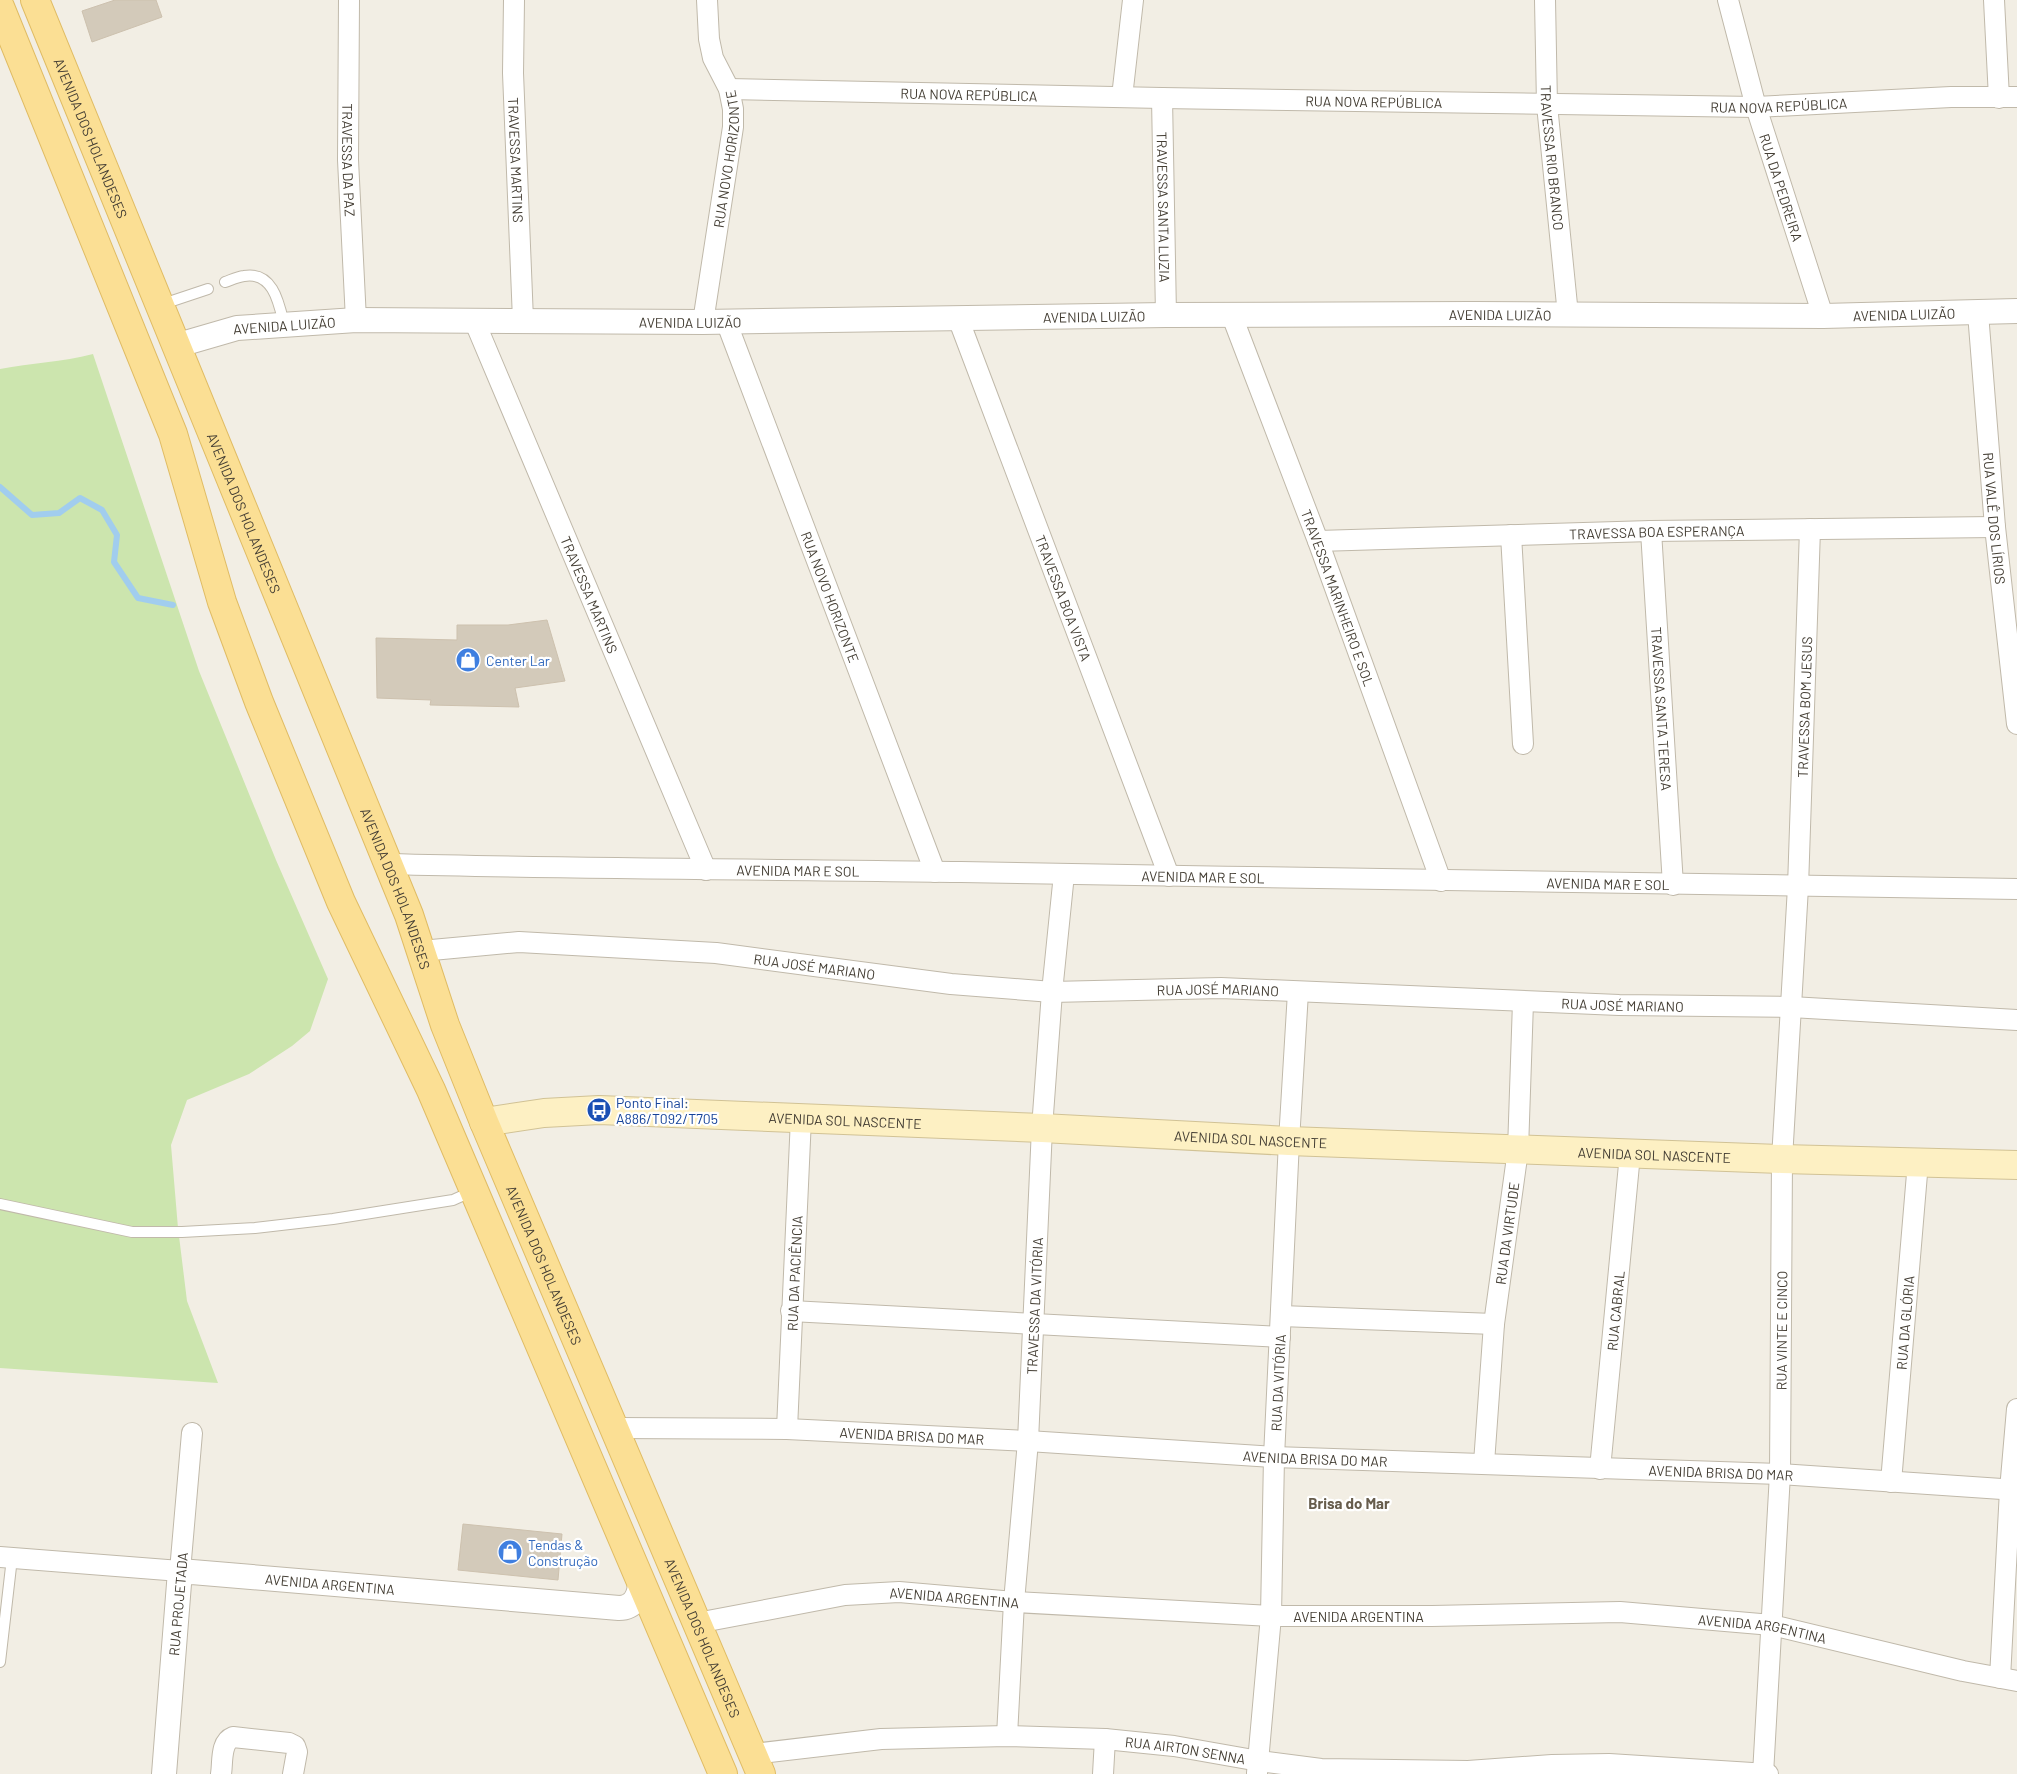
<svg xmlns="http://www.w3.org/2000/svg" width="2017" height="1774" viewBox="0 0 2017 1774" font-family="Barlow,sans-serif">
<rect width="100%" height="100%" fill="#f2eee4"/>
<path fill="#cce5ae" d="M93,354L199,671L276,860L328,979L310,1031L292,1046L249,1074L187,1100L171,1145L178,1228L187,1301L218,1383L0,1368V369C31,363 62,362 93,354Z"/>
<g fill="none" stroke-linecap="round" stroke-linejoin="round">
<path stroke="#a1cdee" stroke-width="6" d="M0,487L32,515L59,513L80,498L102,510L117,535L114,562L138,598L173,605"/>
</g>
<g fill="#d3caba" stroke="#cdc1ae">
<path d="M115,0H156L162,17L92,42L82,11Z"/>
<path d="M547,620L565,681L515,688L519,707L430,705L431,700L377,698L376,638L457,640V625H508Z"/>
<path d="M463,1524L562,1534L558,1580L458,1570Z"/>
</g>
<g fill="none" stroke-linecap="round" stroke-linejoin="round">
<defs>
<g id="service">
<path d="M225,282C231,280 237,277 244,276C273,271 279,303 284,324"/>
<path d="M160,305L208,289"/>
<path d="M0,1204L132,1232H182L255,1228L333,1219L453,1200L473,1191"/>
<path d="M0,1662L12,1558"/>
</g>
<g id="minor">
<path id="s1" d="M349,0L348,160L356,320"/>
<path id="s2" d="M514,0L513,73L523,320"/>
<path id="s3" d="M1545,0L1547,105L1568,315"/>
<path id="s4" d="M1728,0L1756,107L1823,316"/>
<path d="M1994,0L1999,98"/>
<path id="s5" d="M729,89L1162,98L1756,107L1951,97H2017"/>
<path d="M1122,97L1133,0"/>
<path id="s6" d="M1162,98L1166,315"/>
<path id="s7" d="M1978,313L1995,527L2017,724"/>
<path id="s8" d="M1232,316L1318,541L1441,881"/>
<path id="s9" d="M958,318L1169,876"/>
<path id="s10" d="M474,320L706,870"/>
<path id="s11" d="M726,321L935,872"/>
<path id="s12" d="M703,322L733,127V109L729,89L713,58L709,39L707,0"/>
<path id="s13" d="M1651,531L1673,885"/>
<path d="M1511,535L1523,744"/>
<path id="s14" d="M1318,541L1651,531L1995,527"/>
<path id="s15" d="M388,864C579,869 770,869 961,872C1313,878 1665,885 2017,889"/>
<path id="s16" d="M421,951L519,942L716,953L951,984L1052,992L1221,988L1619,1005L1791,1007L2017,1020"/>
<path d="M791,1311L1280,1337"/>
<path d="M1281,1316L1494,1324"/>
<path id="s17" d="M614,1428L787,1429L1028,1441L1274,1457L1780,1474L2017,1490"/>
<path id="s18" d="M787,1429L801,1118"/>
<path id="s19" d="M1484,1463L1494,1324L1518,1150L1523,1002"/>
<path id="s20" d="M1600,1469L1630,1154"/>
<path id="s21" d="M1891,1482L1918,1162"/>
<path d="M0,1557L180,1571L192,1433"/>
<path id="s22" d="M697,1623L845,1595L899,1592L1014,1602L1271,1616H1432L1620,1612L1772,1625L1963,1671L2017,1681"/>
<path d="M2000,1678L2010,1490L2017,1409"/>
<path id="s23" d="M1007,1736L1014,1602L1028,1441L1042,1128L1052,992L1064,874"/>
<path id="s24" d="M753,1754L881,1739L1007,1736L1105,1739L1174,1746L1259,1761L1321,1769L1468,1771L1552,1765L1609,1764L1768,1774"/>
<path id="s25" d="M1257,1773L1271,1616L1274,1457L1289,1141L1298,992"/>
<path d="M221,1774C223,1762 220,1742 233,1737L289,1743L295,1746L297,1752L293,1774"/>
<path d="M1103,1774L1105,1739"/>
<path id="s26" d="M1763,1774L1780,1474L1782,1159L1798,887L1810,529"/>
</g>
<g id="tertiary">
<path id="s27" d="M175,346L237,328L356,320L703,322L1166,315L1472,314L1823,316L2017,311"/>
<path id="s28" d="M164,1774L180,1571L619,1608C634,1608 640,1596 640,1581"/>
</g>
<g id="secondary">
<path id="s29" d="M484,1122L544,1113L599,1110L1042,1128L1289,1141L1782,1159L2017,1165"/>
</g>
<g id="primary">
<path id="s30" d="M35,0L409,915L445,1025L484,1122L761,1774"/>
<path d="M0,7L173,434L222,602L259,702L341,902L431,1090L723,1774"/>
</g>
</defs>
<use href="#service" stroke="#c0b9aa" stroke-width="12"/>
<use href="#minor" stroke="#c0b9aa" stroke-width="22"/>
<use href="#tertiary" stroke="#c0b9aa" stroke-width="26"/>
<use href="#secondary" stroke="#d1c295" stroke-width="30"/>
<use href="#primary" stroke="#e0bc64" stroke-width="30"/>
<use href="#service" stroke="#fff" stroke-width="10"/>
<use href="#minor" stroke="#fff" stroke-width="20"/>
<use href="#tertiary" stroke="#fff" stroke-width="24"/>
<use href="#secondary" stroke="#fdf0c3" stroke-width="28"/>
<use href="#primary" stroke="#fbdf94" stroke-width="28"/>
</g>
<defs>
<symbol id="shop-disc" viewBox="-11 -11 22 22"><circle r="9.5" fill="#3f7fe0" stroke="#fff"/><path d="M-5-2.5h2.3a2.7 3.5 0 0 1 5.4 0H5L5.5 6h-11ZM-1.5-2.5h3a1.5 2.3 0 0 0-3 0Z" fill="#fff"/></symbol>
<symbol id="bus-disc" viewBox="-11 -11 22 22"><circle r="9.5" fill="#1a4fb4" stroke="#fff"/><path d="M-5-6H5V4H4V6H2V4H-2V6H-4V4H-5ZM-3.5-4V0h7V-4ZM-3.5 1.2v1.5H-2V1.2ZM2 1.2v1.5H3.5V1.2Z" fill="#fff"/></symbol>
</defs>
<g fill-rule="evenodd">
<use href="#shop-disc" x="454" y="646" width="28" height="28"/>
<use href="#bus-disc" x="585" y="1096" width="28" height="28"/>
<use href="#shop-disc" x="496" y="1538" width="28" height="28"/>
</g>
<g text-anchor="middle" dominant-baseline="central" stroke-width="4.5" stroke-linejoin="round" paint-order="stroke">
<g font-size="14" fill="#443e34" stroke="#fff">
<text stroke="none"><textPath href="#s5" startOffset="240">RUA NOVA REPÚBLICA</textPath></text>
<text stroke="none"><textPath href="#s5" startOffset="645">RUA NOVA REPÚBLICA</textPath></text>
<text stroke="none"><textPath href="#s5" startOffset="1050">RUA NOVA REPÚBLICA</textPath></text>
<text stroke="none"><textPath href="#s30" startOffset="149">AVENIDA DOS HOLANDESES</textPath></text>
<text stroke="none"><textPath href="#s3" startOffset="158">TRAVESSA RIO BRANCO</textPath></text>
<text stroke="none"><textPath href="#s1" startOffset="160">TRAVESSA DA PAZ</textPath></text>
<text stroke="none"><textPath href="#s2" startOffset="160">TRAVESSA MARTINS</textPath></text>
<text stroke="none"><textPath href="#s12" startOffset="165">RUA NOVO HORIZONTE</textPath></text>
<text stroke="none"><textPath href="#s4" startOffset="195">RUA DA PEDREIRA</textPath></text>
<text stroke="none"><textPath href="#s6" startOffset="109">TRAVESSA SANTA LUZIA</textPath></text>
<text stroke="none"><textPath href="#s27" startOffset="1328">AVENIDA LUIZÃO</textPath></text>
<text stroke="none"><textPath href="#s27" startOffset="1732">AVENIDA LUIZÃO</textPath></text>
<text stroke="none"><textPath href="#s27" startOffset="922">AVENIDA LUIZÃO</textPath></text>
<text stroke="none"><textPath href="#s27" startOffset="518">AVENIDA LUIZÃO</textPath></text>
<text stroke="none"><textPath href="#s27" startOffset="112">AVENIDA LUIZÃO</textPath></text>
<text stroke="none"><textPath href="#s30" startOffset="554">AVENIDA DOS HOLANDESES</textPath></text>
<text stroke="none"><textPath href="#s7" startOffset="206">RUA VALÊ DOS LÍRIOS</textPath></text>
<text stroke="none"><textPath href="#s14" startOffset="339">TRAVESSA BOA ESPERANÇA</textPath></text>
<text stroke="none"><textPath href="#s10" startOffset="298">TRAVESSA MARTINS</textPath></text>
<text stroke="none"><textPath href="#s11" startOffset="295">RUA NOVO HORIZONTE</textPath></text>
<text stroke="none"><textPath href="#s9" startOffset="299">TRAVESSA BOA VISTA</textPath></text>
<text stroke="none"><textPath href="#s8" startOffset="301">TRAVESSA MARINHEIRO E SOL</textPath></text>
<text stroke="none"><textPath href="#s13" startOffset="178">TRAVESSA SANTA TERESA</textPath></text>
<text stroke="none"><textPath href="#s26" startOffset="1068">TRAVESSA BOM JESUS</textPath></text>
<text stroke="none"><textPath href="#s15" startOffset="410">AVENIDA MAR E SOL</textPath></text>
<text stroke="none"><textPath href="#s15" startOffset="815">AVENIDA MAR E SOL</textPath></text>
<text stroke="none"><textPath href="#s15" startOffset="1220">AVENIDA MAR E SOL</textPath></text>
<text stroke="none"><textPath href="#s30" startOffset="959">AVENIDA DOS HOLANDESES</textPath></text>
<text stroke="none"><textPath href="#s16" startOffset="395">RUA JOSÉ MARIANO</textPath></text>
<text stroke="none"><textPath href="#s16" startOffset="800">RUA JOSÉ MARIANO</textPath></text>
<text stroke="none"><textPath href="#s16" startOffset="1205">RUA JOSÉ MARIANO</textPath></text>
<text stroke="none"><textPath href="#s29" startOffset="362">AVENIDA SOL NASCENTE</textPath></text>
<text stroke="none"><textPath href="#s29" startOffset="768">AVENIDA SOL NASCENTE</textPath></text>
<text stroke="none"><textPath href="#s29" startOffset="1172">AVENIDA SOL NASCENTE</textPath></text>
<text stroke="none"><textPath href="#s19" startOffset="231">RUA DA VIRTUDE</textPath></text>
<text stroke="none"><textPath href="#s30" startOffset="1364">AVENIDA DOS HOLANDESES</textPath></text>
<text stroke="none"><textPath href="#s18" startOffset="156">RUA DA PACIÊNCIA</textPath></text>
<text stroke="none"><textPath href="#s23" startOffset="431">TRAVESSA DA VITÓRIA</textPath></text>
<text stroke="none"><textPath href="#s20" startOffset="159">RUA CABRAL</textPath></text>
<text stroke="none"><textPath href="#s21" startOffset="160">RUA DA GLÓRIA</textPath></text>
<text stroke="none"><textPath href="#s26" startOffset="444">RUA VINTE E CINCO</textPath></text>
<text stroke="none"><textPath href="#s25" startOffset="391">RUA DA VITÓRIA</textPath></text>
<text stroke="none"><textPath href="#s17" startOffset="298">AVENIDA BRISA DO MAR</textPath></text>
<text stroke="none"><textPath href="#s17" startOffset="702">AVENIDA BRISA DO MAR</textPath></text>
<text stroke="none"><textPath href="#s17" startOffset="1108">AVENIDA BRISA DO MAR</textPath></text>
<text stroke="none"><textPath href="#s28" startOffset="354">AVENIDA ARGENTINA</textPath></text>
<text stroke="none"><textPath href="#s22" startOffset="260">AVENIDA ARGENTINA</textPath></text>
<text transform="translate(178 1604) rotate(-85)">RUA PROJETADA</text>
<text stroke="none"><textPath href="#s22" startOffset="665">AVENIDA ARGENTINA</textPath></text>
<text stroke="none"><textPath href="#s22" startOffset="1070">AVENIDA ARGENTINA</textPath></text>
<text stroke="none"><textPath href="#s30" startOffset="1769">AVENIDA DOS HOLANDESES</textPath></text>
<text stroke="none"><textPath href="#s24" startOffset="434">RUA AIRTON SENNA</textPath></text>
</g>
<g font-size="14" fill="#366cbe" stroke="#fff" text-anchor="start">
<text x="486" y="660">Center Lar</text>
<text x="528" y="1544">Tendas &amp;<tspan x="528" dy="16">Construção</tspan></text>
</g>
<g font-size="14" fill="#164399" stroke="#fff" text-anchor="start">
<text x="616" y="1102">Ponto Final:<tspan x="616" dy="16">A886/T092/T705</tspan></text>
</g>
<g font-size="15" font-weight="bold" fill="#665c4c" stroke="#fff">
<text x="1349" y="1503">Brisa do Mar</text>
</g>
</g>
</svg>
